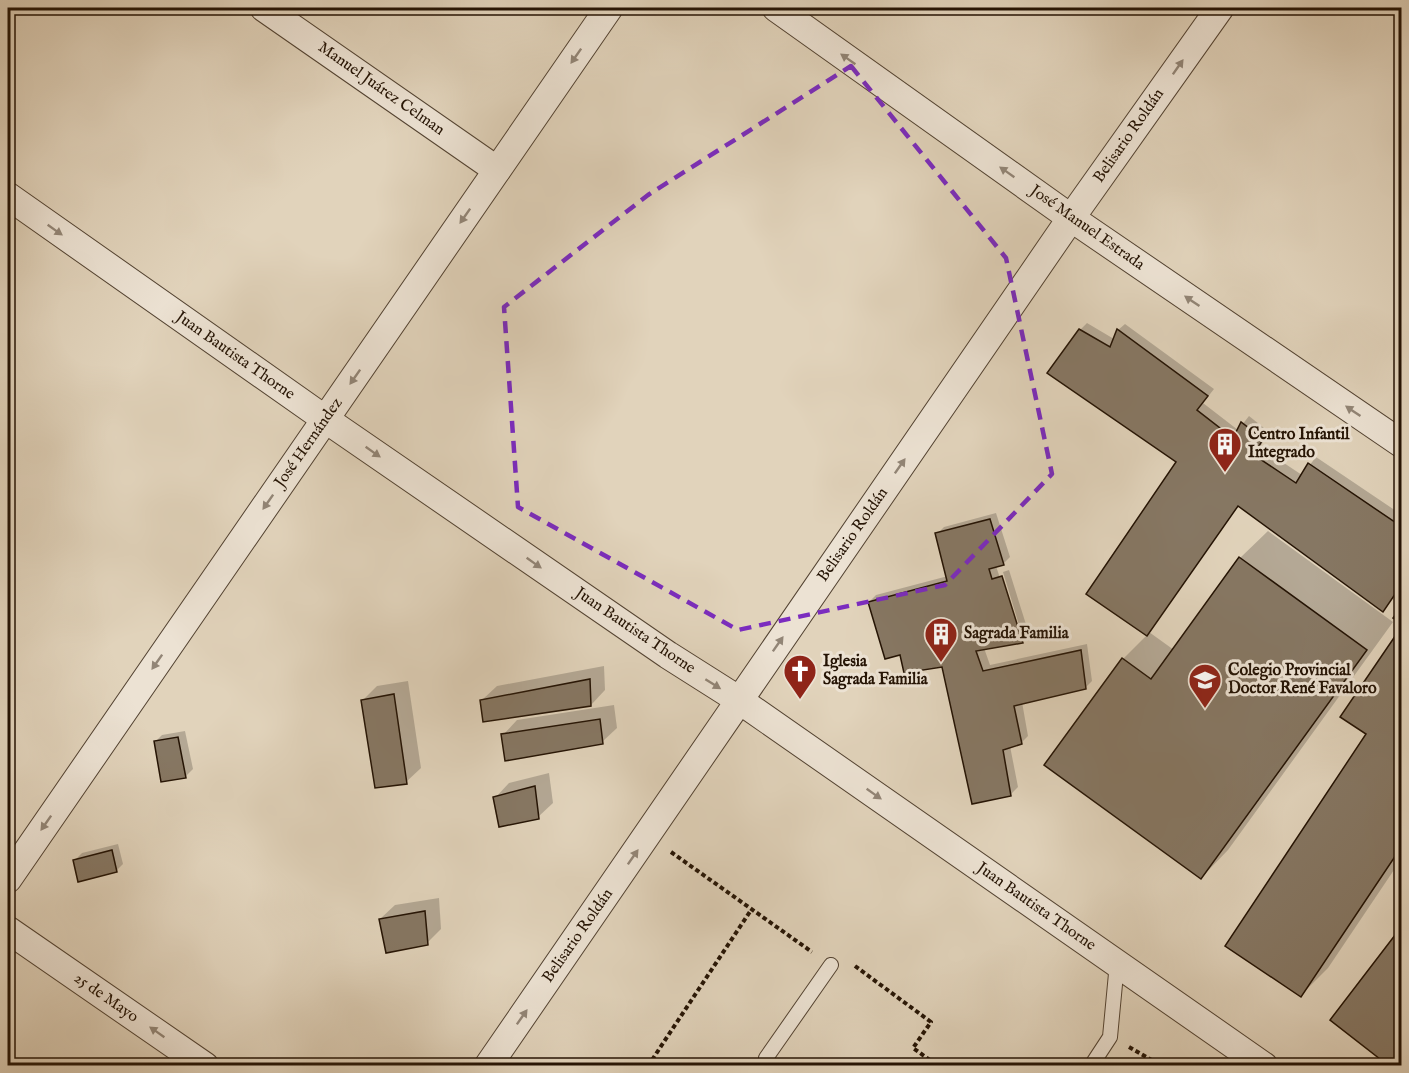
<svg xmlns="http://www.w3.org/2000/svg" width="1409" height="1073" viewBox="0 0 1409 1073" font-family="'IM FELL English',serif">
<rect width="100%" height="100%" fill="#e1d3bb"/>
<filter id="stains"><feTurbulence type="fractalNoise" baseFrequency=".00333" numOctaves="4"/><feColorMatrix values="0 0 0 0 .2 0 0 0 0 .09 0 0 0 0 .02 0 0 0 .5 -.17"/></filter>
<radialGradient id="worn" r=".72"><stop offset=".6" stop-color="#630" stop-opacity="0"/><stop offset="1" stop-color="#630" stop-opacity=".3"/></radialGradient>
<g fill="#0003">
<path d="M1087,323L1114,339L1118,330L1125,324L1214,389L1203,403L1238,430L1249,416L1269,432L1260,447L1302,475L1316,457L1402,515V586L1383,610L1239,505L1149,632L1174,650L1240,558L1268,531L1393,622L1228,850L1201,878L1123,659L1148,634L1178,462L1080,330Z"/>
<path d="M996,513L1010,557L1003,564L996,566L1020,638H1023L1003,572L1009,570L1029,634L1022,641L984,648L990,665L1087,644L1092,681L1085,688L1022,702L1028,736L1021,743L1010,746L1018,787L1011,794L973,802L943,666L901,654L869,602L876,595L948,576L937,534L944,527Z"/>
<path d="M1402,629V858L1328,968L1301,995L1368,734Z"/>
<path d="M604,666L605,690L591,705L482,700L497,686Z"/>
<path d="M408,681L421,768L406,782L363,700L377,686Z"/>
<path d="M614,705L617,728L602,742L503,735L517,720Z"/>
<path d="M185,731L193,769L186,776L163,781L155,742L162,735Z"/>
<path d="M549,773L553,803L538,817L495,798L509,783Z"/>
<path d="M118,844L123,864L116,871L75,860L82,853Z"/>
<path d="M439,898L441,929L427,943L380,919L395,905Z"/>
</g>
<g fill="#867763" stroke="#241304" stroke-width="1.5">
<path d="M1079,329L1110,347L1117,329L1208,396L1197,410L1233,438L1241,422L1263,439L1254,455L1296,483L1308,463L1402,527V584L1383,612L1238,506L1147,636L1086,594L1176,462L1047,373Z"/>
<path d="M990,519L1004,565L989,569L992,579L1002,576L1023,643L976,651L983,671L1081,650L1086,689L1014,706L1022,744L1003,750L1011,796L972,804L942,667L904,673L900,655L885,659L868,602L947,581L935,533Z"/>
<path d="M1239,557L1367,650L1201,879L1044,765L1122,658L1151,679Z"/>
<path d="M1402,605V624L1393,618Z"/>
<path d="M1402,626V846L1301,997L1225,946L1366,734L1340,717Z"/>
<path d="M590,679L591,706L483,722L480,700Z"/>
<path d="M394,694L407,784L375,788L361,700Z"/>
<path d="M600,719L603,744L505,761L501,734Z"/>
<path d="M178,737L186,778L161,782L154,741Z"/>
<path d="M535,786L539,819L499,827L493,797Z"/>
<path d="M112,850L117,872L78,882L73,860Z"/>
<path d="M425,911L428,945L386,953L379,919Z"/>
<path d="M1402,926V1060L1397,1066H1389L1330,1020Z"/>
</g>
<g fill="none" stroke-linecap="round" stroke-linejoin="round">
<defs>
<g id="service">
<path d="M766,1058L831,965"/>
<path d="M1091,1066L1110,1037L1117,963"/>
</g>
<g id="minor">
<path d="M264,8L497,170"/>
<path d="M776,8L1071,218L1402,444"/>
<path d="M8,196L325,419L668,655L739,700L1264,1066"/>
<path d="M8,879L609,8"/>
<path d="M8,930L205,1066"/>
<path d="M488,1066L1071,218L1220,8"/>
</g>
</defs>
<use href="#service" stroke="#534332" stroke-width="16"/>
<use href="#minor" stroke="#534332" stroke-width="29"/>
<g stroke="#241304" stroke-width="4" stroke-dasharray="4.5 3" stroke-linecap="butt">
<path d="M671,852L812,952"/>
<path d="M855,966L931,1022L913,1048L934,1063L933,1066"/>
<path d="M1129,1047L1162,1066"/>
<path d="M648,1066L751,910"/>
</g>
<use href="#service" stroke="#ece2d3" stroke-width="14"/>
<use href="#minor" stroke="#ece2d3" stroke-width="27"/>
</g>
<defs><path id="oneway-solid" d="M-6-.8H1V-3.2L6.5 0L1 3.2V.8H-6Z" transform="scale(1.5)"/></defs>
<g fill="#928576">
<use href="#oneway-solid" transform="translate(576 56) rotate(125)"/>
<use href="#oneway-solid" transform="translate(848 59) rotate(-145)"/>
<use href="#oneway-solid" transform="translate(1178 67) rotate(-55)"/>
<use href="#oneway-solid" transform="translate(1007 172) rotate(-145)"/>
<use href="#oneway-solid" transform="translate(465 216) rotate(125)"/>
<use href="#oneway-solid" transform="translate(55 230) rotate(35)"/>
<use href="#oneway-solid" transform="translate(1192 301) rotate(-146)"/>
<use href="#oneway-solid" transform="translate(355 377) rotate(125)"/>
<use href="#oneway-solid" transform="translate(1353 411) rotate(-146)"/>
<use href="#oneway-solid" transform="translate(373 452) rotate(35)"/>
<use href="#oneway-solid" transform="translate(900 466) rotate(-55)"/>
<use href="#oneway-solid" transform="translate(268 502) rotate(125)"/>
<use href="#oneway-solid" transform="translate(534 563) rotate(35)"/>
<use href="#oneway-solid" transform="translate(778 644) rotate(-55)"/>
<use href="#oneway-solid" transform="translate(157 662) rotate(125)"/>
<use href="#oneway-solid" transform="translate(713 684) rotate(32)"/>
<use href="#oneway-solid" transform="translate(874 794) rotate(35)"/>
<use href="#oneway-solid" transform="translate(46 823) rotate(125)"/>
<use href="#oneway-solid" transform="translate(633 857) rotate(-55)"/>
<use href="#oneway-solid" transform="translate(522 1017) rotate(-55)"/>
<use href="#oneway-solid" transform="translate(157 1032) rotate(-145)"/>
</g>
<path fill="none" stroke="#7b2cbf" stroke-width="4.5" stroke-dasharray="12 8" stroke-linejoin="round" d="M851,66L1006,258L1052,474L945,585L738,630L518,507L504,307L648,195Z"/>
<defs>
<symbol id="building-pin" viewBox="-11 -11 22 30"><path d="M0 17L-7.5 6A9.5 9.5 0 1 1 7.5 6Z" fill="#8f2418" stroke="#ece2d3"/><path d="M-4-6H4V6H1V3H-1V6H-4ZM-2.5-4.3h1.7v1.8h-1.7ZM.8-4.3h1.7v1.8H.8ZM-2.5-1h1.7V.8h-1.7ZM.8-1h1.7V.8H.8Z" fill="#fff"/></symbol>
<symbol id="church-pin" viewBox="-11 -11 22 30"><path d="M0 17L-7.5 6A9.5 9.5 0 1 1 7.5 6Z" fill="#8f2418" stroke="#ece2d3"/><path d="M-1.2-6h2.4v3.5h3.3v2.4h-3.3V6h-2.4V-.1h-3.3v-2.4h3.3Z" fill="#fff"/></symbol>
<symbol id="school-pin" viewBox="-11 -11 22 30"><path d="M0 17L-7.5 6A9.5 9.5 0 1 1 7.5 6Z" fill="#8f2418" stroke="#ece2d3"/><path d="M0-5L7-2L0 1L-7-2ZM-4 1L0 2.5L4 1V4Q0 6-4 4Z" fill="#fff"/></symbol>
</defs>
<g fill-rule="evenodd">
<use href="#building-pin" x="1206" y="425" width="38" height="52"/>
<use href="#building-pin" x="922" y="615" width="38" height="52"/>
<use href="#church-pin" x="781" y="652" width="38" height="52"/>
<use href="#school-pin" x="1186" y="661" width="38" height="52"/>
</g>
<g text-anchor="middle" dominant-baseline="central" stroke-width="6" stroke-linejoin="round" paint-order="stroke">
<g font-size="16" fill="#241304" stroke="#ece2d3">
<text transform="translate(381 89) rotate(35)">Manuel Juárez Celman</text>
<text transform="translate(1129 136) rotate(-55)">Belisario Roldán</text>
<text transform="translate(1087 228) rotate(35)">José Manuel Estrada</text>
<text transform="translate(235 356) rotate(35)">Juan Bautista Thorne</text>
<text transform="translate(309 443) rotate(-55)">José Hernández</text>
<text transform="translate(853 535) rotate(-55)">Belisario Roldán</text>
<text transform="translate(635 631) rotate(34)">Juan Bautista Thorne</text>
<text transform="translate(1036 907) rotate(35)">Juan Bautista Thorne</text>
<text transform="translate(578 936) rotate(-55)">Belisario Roldán</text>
<text transform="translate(106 998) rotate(35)">25 de Mayo</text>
</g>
<g font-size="16" font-weight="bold" fill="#241304" stroke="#ece2d3" text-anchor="start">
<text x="1248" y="435">Centro Infantil<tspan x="1248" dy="18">Integrado</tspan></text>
<text x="964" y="634">Sagrada Familia</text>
<text x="823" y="662">Iglesia<tspan x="823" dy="18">Sagrada Familia</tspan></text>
<text x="1228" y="671">Colegio Provincial<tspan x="1228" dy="18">Doctor René Favaloro</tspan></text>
</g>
</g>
<rect width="1409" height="1073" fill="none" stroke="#e1d3bb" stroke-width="30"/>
<rect x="9" y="9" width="1391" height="1055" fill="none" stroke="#241304" stroke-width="3"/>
<rect x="15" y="15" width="1379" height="1043" fill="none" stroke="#241304" stroke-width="1.5"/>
<rect width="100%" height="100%" filter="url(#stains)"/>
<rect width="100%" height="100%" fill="url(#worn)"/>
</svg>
